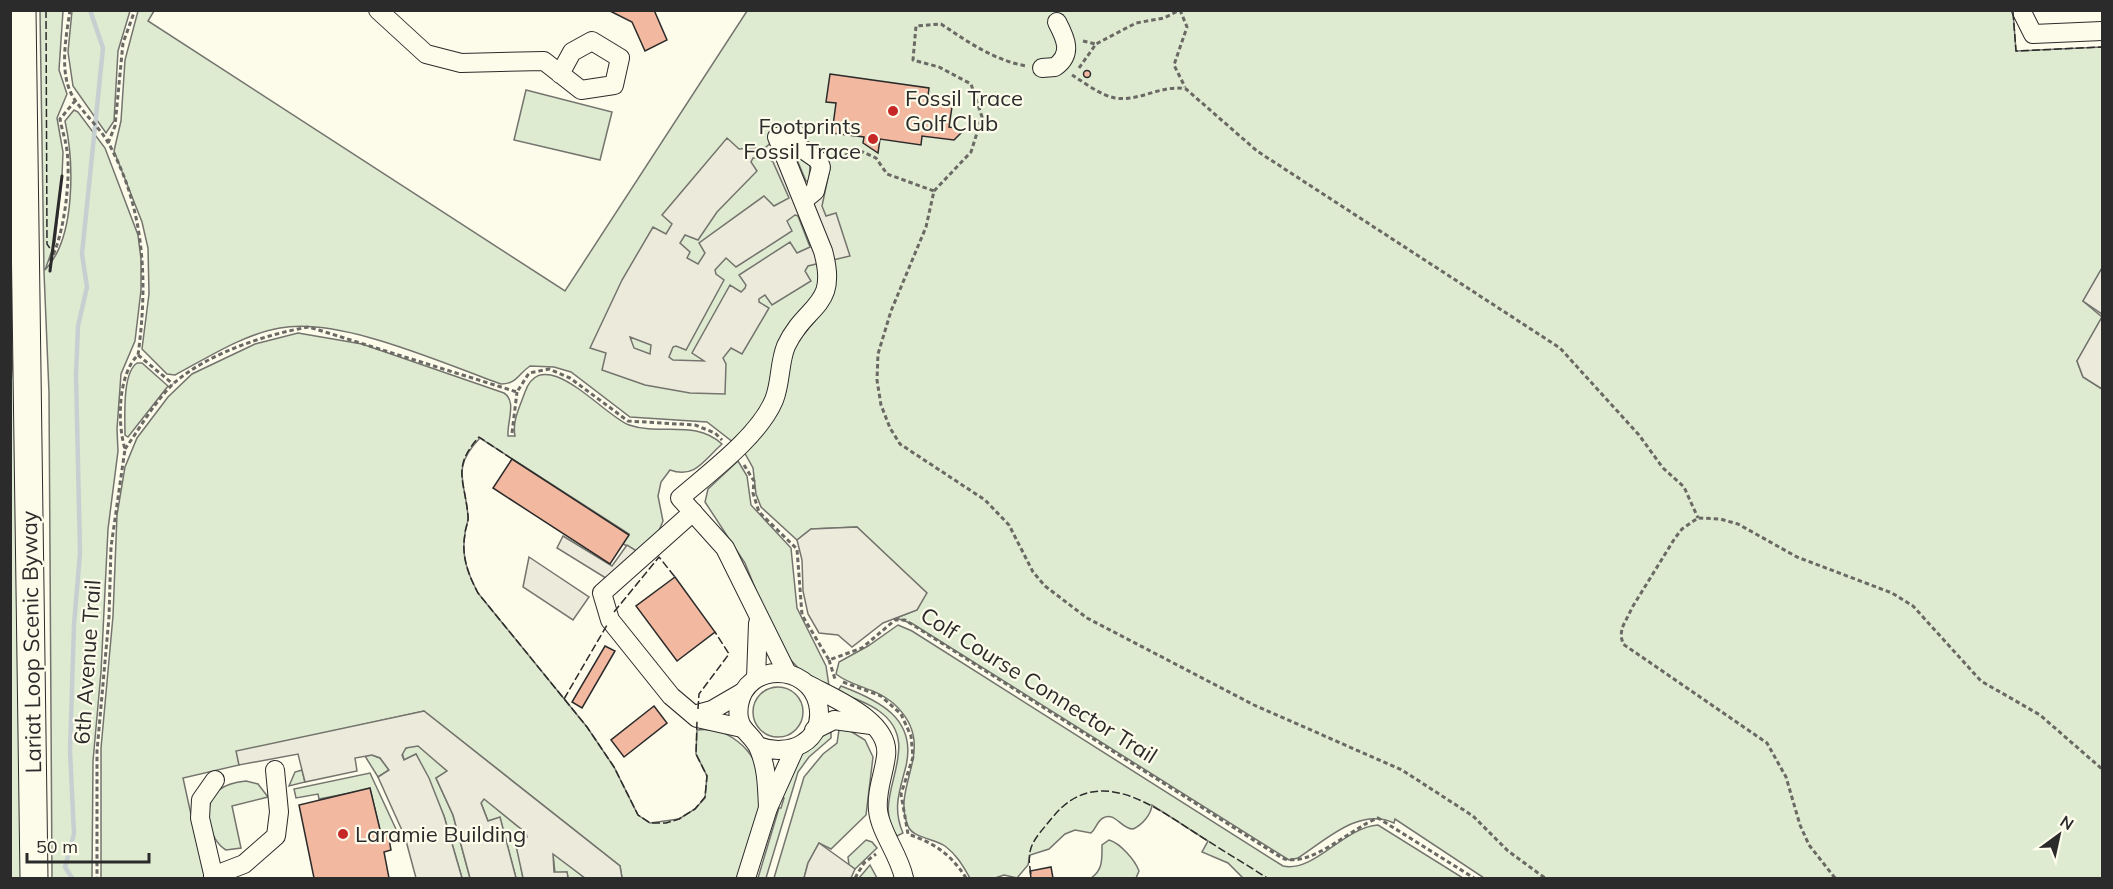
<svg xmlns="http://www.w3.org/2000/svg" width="2113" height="889" viewBox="0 0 2113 889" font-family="Mulish,sans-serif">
<rect width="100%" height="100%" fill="#fdfbea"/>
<g fill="#deebd1" stroke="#74746e" stroke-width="1.5">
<path d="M40,11H63L59,70L67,94L57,118L63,152L62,176L55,242L45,270C76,238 74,162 65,121L74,110L78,112L105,148L138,235L141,259V290L135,341L121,374L117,429L118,451L108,529L101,672L93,761L92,878H52L49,393L44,272Z"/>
<path d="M72,11H130L118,51L114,121L106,133L73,86L68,52Z"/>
<path d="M138,11H154L148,21L565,291L747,11H2013L2016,51L2102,47V268L2083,301L2102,317L2077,361L2083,377L2102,389V878H1484L1395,819L1394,823C1359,807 1326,840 1298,858L1289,860L913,624L896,618L917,610L926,593L857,527L811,529L797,540L761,507L756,494L753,468L743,450L707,422L630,417L571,372L554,367L530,366C518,374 517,384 501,384C442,363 341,317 280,328C244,334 207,358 175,375L167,374L142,349L149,294L148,248L142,222L114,151L121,121L125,60Z"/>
<path d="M526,90L612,112L600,160L514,140Z"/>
<path d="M10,254L12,359L18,428L26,878H10Z"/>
<path d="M298,333L362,344L504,393C517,401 507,421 508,436H515C512,421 520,406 525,392C543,341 604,416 629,425C661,436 695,419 722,444C704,460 695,479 670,470L661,482L658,496L663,521L658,533L640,553L623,544L629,534L480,438C451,468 465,480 468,516C469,522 465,528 465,534C461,556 468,574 478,593L587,727L614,767L638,815L650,823L679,819L695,809L705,798L707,776L696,754L697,730C716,728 729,733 743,746C779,781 751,838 739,878H622L620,866L424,711L237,752L239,765L183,778L205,878H101V748L113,616L117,515L125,467L137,438L168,397L192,374L255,344Z"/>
<path d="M137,363H142L168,386L128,437L125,435C125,418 122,373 137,363Z"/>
<path d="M738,461L747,476L751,505L791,548L797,608L826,666L829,686L803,673L787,656L774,635L745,563L705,502L708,489Z"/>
<path d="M898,625L912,631L1283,866C1314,873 1344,827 1378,825L1463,878H1243L1228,863L1202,852L1208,841L1152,805C1151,815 1142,825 1133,829C1121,829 1115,811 1103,818C1097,821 1096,829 1091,833L1075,830L1065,834L1049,849L1030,855L1028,865L1017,878L1004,875L995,878H970C963,866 957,855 945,846C935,839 915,838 909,828C888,786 942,747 893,703C876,688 852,687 836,674L839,662L868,646Z"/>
<path d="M841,686C878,700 917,718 906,766C900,790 892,808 903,833L897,836C867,798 928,746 879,711C867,702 851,697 837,692Z"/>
<circle cx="778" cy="712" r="25"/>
<path d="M847,729L865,740L873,757L866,815L831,849L819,843L808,863L804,878H774L804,777L823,754L837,743L839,730Z"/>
<path d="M831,732V738L809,757L798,772L766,878H758L779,808H781L784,798L781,797C791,773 803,739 831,732Z"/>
<path d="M409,746H419L446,768L447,772L436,778L453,815L470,878H462L444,816L416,754L404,760L402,752Z"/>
<path d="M372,755L380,758L389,770L378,777L365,756Z"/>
<path d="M302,770L305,782L289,786L295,772Z"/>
<path d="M370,773L401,840L390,843L387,833L381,834L370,789L319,799L318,794L296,798L294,789Z"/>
<path d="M246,781L258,784L268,797L232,806L241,848L226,850C208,839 201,805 219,790C226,784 236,782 246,781Z"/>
<path d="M484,798L526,833L520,861L523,878H516L500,818L488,821L481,803Z"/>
<path d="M866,840L872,842L877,848L855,869L849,865L848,857Z"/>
<path d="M1109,840C1120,843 1135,860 1139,871L1136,878H1091C1103,870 1102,859 1102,845Z"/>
<path d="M553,854L555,855L585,878H568L567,872L555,873Z"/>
<path d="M870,865L877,878H859Z"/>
</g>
<g fill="#eceadb" stroke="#74746e" stroke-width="1.5" fill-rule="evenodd">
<path d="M782,133L813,144L824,154L830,168L822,206L826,216L836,213L850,256L808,266L805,271L811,281L772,305L765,295L759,299V302L769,308L742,354L731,348L723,358L726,364L725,394L690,393L645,385L602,370L606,353L590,348L622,280L653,227L666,234L672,224L662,215L727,138L739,149L766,147ZM795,155L810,165L809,182L806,181ZM766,157L773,162L789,198L774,206L764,196L699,243L705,253L698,264L687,258L690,252L680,243L685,235L698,240L717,212L757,171L751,162L753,158ZM795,215L798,216L810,247L797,253L790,242L739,275L746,285L745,288L741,292L730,285L692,353L704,361L673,360L669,357L673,347L676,346L686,350L724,280L716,274L715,270L726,258L736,267L792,231L787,221ZM630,337L651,345L650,354L634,348Z"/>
<path d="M2102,268V314L2083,301Z"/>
<path d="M2102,317V389L2083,377L2077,361Z"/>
<path d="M857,527L927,593L917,610L883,623L852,647L838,635L819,633L808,614L803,591L802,560L797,540L811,529Z"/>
<path d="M563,536L612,566L627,545L640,553L609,580L557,548Z"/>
<path d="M529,557L589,597L573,620L523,587Z"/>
<path d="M424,711L620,866L622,878H585L553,854L554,872H567L568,878H523L515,841L527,837L526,833L484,799L481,803L488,821L500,817L516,878H470L453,815L436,778L447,771L418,746L406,748L402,755L404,760L416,754L429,778L444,816L462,878H416L405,837L378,777L389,770L380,758L372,755L355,758L357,771L305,782L298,754L239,765L236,751Z"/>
<path d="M819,843L855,869L851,878H804L808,863Z"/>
</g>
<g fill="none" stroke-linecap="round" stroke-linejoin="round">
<path stroke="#c7d0d0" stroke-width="4.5" d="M72,878L65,867L74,834L70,751L74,625L80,553L76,375L78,326L87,287L82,254L103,48L90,10"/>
</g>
<g fill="#f2b8a0" stroke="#2b2b2b" stroke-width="1.5">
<path d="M608,10H654L667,40L645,51L632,22Z"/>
<circle cx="1087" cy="74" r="3.5"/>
<path d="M830,74L929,88L928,96L953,100L949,127L965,129L954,140L922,136L921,145L880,139L878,153L863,143L864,137L832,133L836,103L826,102Z"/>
<path d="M512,459L629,535L610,564L493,488Z"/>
<path d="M675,577L715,632L677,661L636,606Z"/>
<path d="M605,646L615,651L582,708L572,702Z"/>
<path d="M654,706L667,723L624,757L611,740Z"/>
<path d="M370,788L381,834L388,833L391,850L384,852L389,878H314L299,805Z"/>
<path d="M1051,867L1053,878H1031L1030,871Z"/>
</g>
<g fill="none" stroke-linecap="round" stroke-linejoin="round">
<defs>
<g id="minor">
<path d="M378,10L426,54L461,63L544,61L581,90L614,85L620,58L592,41L572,52L560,74"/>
<path d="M2021,10L2033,34L2102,31"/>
<path d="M1042,68L1055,67C1073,54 1066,39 1057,22"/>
<path d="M782,149L798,146L818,160L821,167L815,191L804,200"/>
<path d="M693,512L602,593L610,620L671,696L697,718L742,728"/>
<path d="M787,673L725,548L680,498C710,472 759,436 774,400C781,383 779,363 786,346C806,303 839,308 823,251L777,137L796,134"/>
<path d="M756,678L758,623"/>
<path d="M809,685C833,698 891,721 886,756C884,774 876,791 878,810C880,832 899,854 904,878"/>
<path d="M694,715L712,710L743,692"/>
<path d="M814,730L834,720L871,725"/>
<path d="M758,746C788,758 826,742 818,704C809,663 746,662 739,705C735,731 752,732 759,749C767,768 767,787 768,808"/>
<path d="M213,876L244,864L276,836L279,812L275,770"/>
<path d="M214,878L200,818L201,800L215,780"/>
<path d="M746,878L768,808L795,748"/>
</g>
<path id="highway" d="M22,10L34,878"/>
</defs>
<use href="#minor" stroke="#2b2b2b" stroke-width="20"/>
<use href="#highway" stroke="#2b2b2b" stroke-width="29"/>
<g stroke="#6a6964" stroke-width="3" stroke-dasharray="4.5 3" stroke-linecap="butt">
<path d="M70,10C66,38 58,76 75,100C85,115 100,128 109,144C145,210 148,282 138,355C118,374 117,423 125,449L111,547L109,617L97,751V878"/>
<path d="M1180,10L1187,27L1174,65L1185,87"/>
<path d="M1083,41L1096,44"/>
<path d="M1079,68L1096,44L1136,23L1164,18L1180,10"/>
<path d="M1072,75C1085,83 1100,95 1115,98C1139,102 1162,84 1186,89L1257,151L1560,348L1639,435L1663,468L1684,487L1698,518"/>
<path d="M108,143L115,126L123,43L135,10"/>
<path d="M831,149L845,155L863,152L876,158L887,174L934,191L926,227L891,311L878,354L877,380L881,405L890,428L900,444L985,500L1009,525L1033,572L1045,586L1087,618L1254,705L1402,770L1473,816L1508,851L1545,878"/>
<path d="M934,191L971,152L982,117L971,84L939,67L913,60L916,26L941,24C968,42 995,61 1027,66"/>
<path d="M50,261C64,237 71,179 67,151C66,141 62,130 60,119L75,101"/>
<path d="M138,355L173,384"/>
<path d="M512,433L517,392"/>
<path d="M125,449C140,428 155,401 174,383C207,354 266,334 309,327L517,392L529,373L549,369L570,378L628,421L695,425L715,433L722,440"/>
<path d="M744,465L754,481L753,493L759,512L797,549L802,615L829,660L862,648L895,620H905L1282,858C1310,869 1351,828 1378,818L1474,878"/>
<path d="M829,660L835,679"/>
<path d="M843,682L881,696L901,714L911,736L913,757L901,794L908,834C934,843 951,854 966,878"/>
<path d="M855,878L864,863L876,854"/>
<path d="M1835,878L1809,845L1800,825L1786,777L1767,743L1623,644L1621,636L1622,628L1633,606L1675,538L1682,529L1698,518L1720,519L1738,524L1797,557L1892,593L1913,606L1981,681L2040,715L2102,769"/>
</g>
<use href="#minor" stroke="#fdfbea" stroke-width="18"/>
<use href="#highway" stroke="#fdfbea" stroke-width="27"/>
<g stroke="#2b2b2b" stroke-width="1.5" stroke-dasharray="8 3" stroke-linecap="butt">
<path d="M46,10L47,244L51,250"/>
<path d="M2013,12L2016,51L2102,47"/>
<path d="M512,459L479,437C451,468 465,480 468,516C469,522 465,528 465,534C461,556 468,574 478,593L587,727L614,767L638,815L650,823H666L679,819L695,809L705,797L707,776L696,754L697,721"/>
<path d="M614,612L659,557L675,577"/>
<path d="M564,699L607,625"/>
<path d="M698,709L699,694L729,654L715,632"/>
<path d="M1031,874C1025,846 1035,839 1052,818C1097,762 1153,806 1197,834C1220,849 1244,863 1267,878"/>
</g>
<path stroke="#2b2b2b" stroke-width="3" d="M50,271L62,176"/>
</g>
<g fill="#c62828" stroke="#fdfbea" stroke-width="2">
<circle cx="893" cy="111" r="6"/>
<circle cx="873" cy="139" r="6"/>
<circle cx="343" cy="834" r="6"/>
</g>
<g text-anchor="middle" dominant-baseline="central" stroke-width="4.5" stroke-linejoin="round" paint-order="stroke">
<g font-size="22" fill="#2b2b2b" stroke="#fdfbea" text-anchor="start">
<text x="905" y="98">Fossil Trace<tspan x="905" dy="25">Golf Club</tspan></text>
<text x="861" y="126" text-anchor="end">Footprints<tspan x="861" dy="25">Fossil Trace</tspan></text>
<text x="355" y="834">Laramie Building</text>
</g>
<g font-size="22" fill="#2b2b2b" stroke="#fdfbea">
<text transform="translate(31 642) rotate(-91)">Lariat Loop Scenic Byway</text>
<text transform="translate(87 662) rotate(-86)">6th Avenue Trail</text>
<text transform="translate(1039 685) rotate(32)">Colf Course Connector Trail</text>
</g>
</g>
<rect width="2113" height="889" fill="none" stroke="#2b2b2b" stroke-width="24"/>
<g transform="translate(2059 835) rotate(33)" stroke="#fdfbea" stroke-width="4.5" paint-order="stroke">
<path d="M0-4.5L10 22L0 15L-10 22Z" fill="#2b2b2b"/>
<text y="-9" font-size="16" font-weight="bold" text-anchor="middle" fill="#2b2b2b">N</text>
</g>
<path d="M27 853v9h122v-9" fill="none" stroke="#2b2b2b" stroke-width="3"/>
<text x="36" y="853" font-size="18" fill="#2b2b2b" stroke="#fdfbea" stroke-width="4.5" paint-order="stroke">50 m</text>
</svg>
